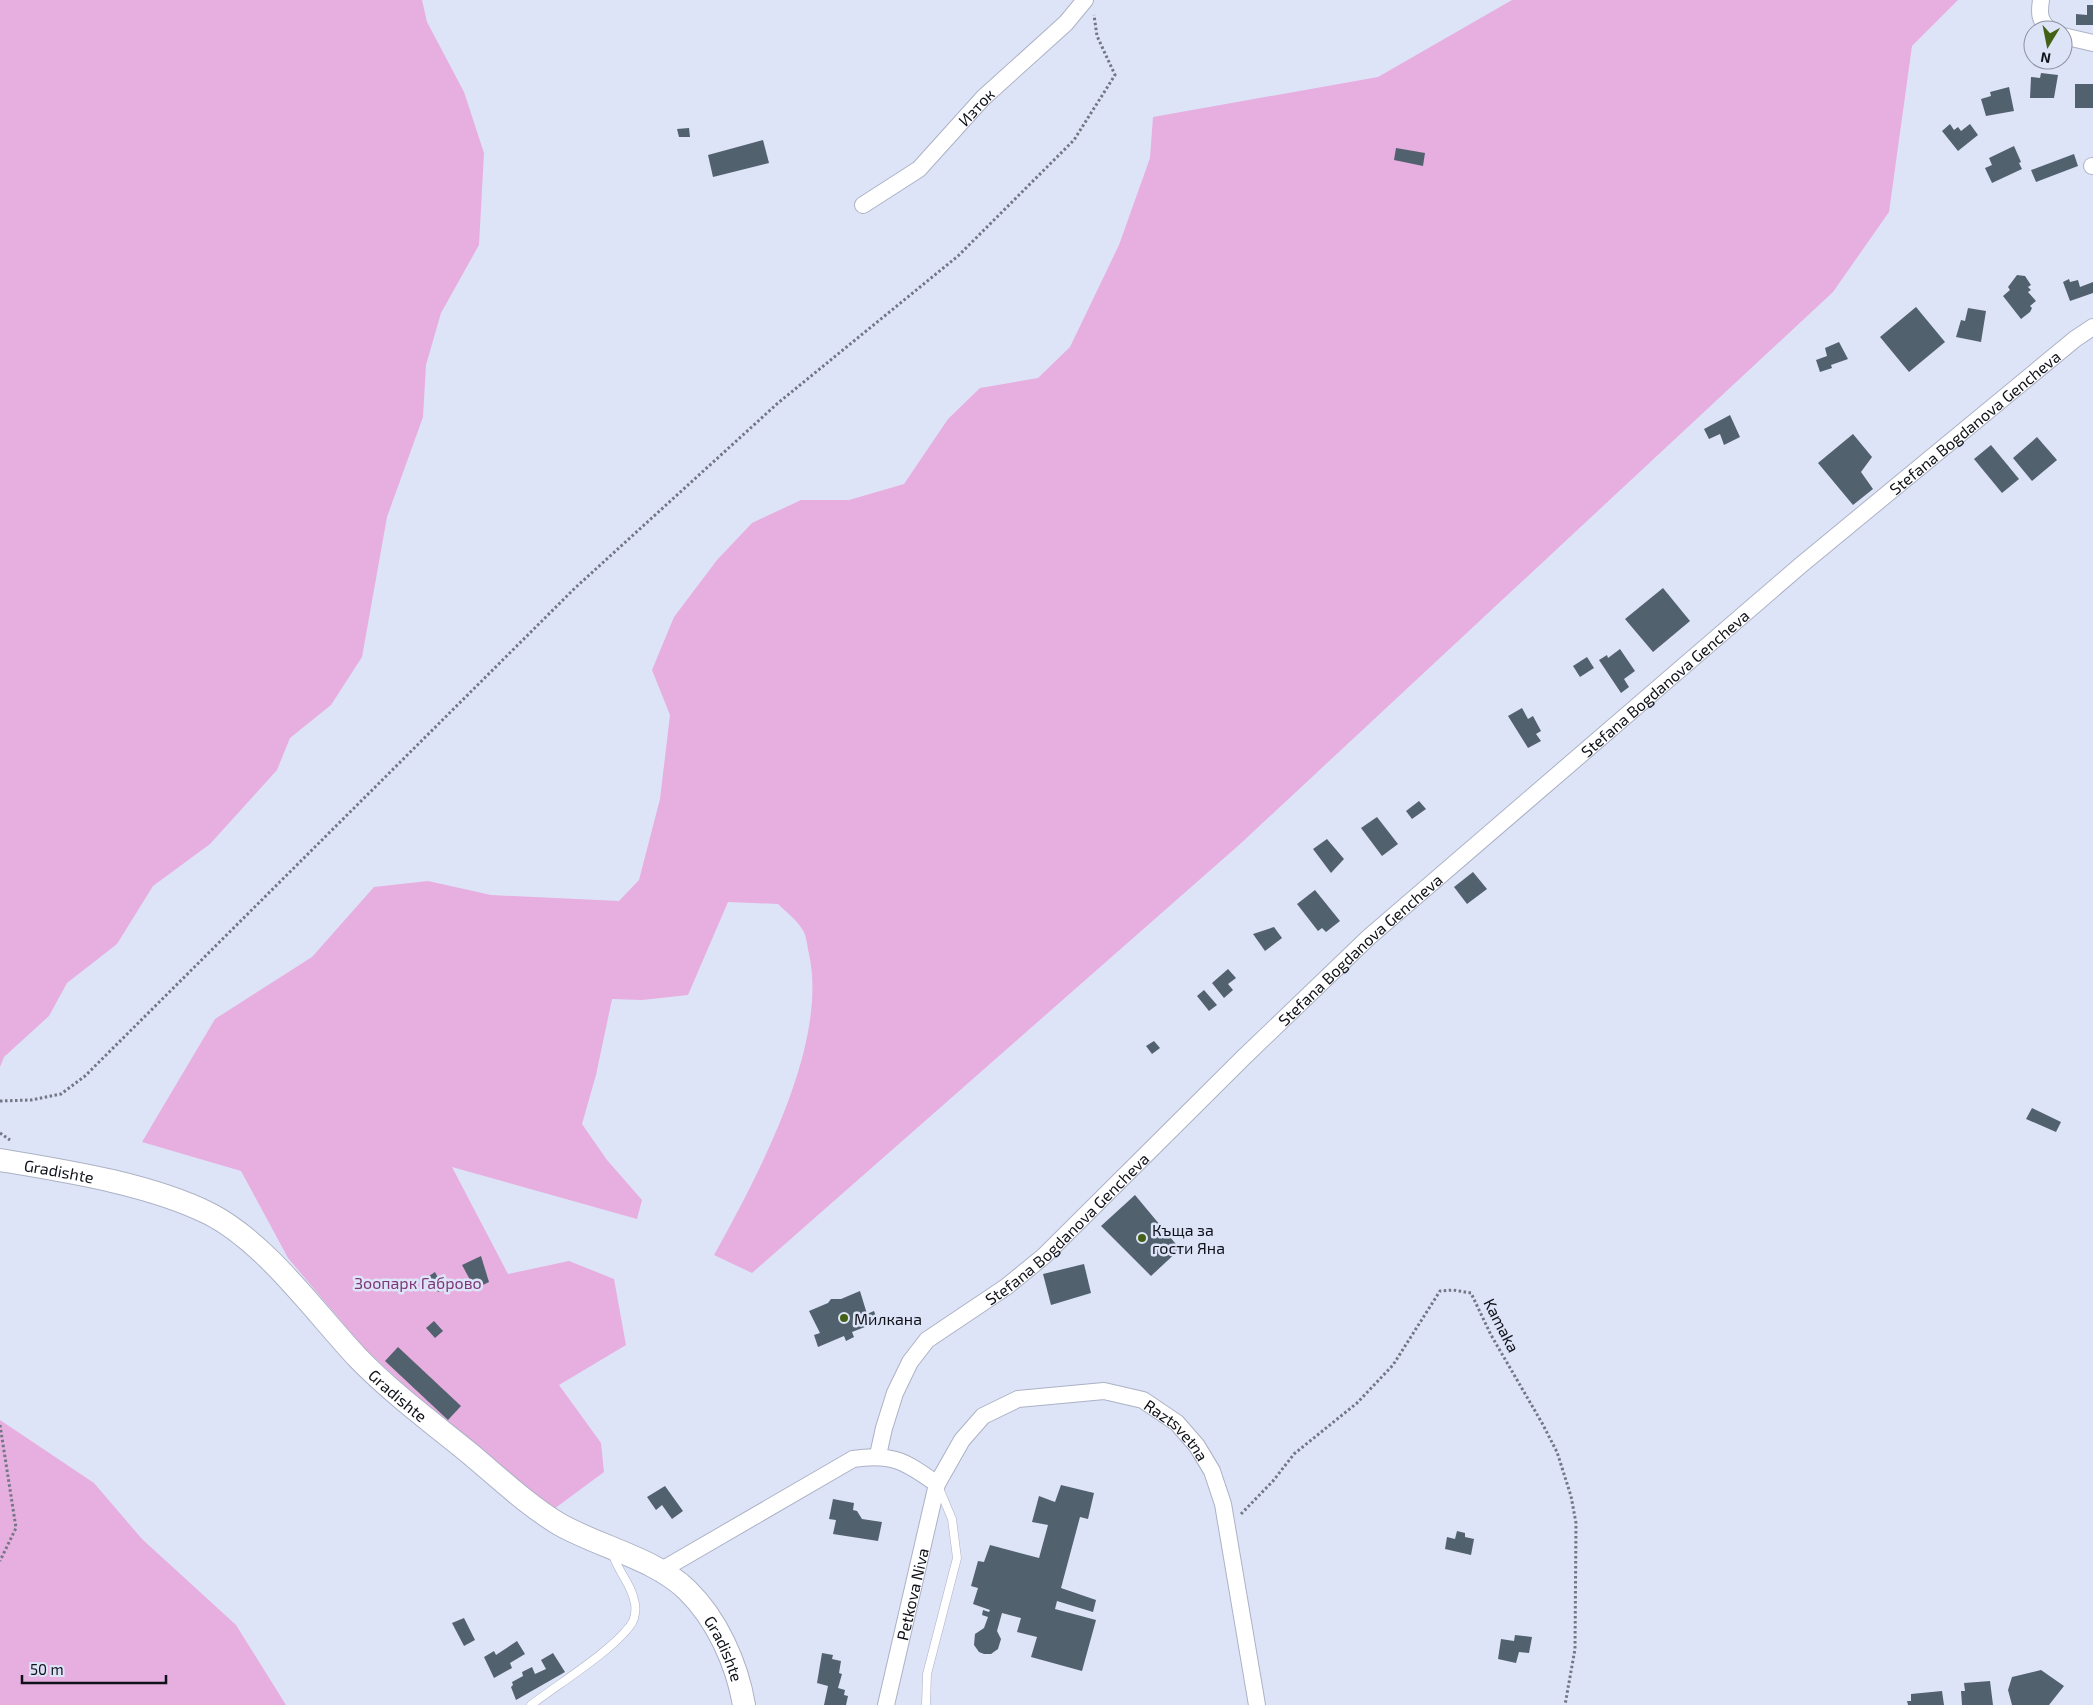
<svg xmlns="http://www.w3.org/2000/svg" width="2093" height="1705" viewBox="0 0 2093 1705" font-family="'Exo 2',sans-serif">
<rect width="100%" height="100%" fill="#dee4f8"/>
<g fill="#e7aee0">
<path d="M0,0H422L427,22L464,92L484,153L479,245L441,313L426,365L423,417L387,517L362,657L331,705L290,738L277,770L210,844L153,886L117,944L67,983L49,1016L4,1057L0,1067Z"/>
<path d="M1512,0H1958L1912,46L1889,212L1833,292L1239,845L752,1273L714,1255C757,1177 829,1045 809,954C807,947 807,935 802,929C797,920 786,912 778,904L728,902L688,995L642,1000L612,999L596,1075L582,1124L607,1160L642,1200L637,1219L452,1167L508,1274L569,1261L614,1279L626,1345L559,1385L601,1443L604,1472L554,1509L449,1426L363,1347L288,1258L241,1171L142,1142L215,1019L312,957L374,887L428,881L491,895L619,901L639,880L660,799L670,715L652,670L674,617L717,560L752,523L801,500H849L904,484L948,419L980,388L1038,378L1070,347L1119,245L1150,158L1153,117L1378,77Z"/>
<path d="M0,1420L94,1483L142,1539L236,1625L286,1705H0Z"/>
</g>
<g fill="#52616e">
<path d="M2087,5H2093V25H2076V14L2087,15Z"/>
<path d="M2041,73L2058,75L2054,98H2030L2031,77L2040,78Z"/>
<rect x="2075" y="84" width="18" height="24"/>
<path d="M2009,87L2014,111L1986,116L1981,99L1991,96L1990,92Z"/>
<path d="M1950,124L1954,130L1958,127L1961,131L1970,124L1978,135L1958,151L1942,131Z"/>
<path d="M689,128L690,137H679L677,129Z"/>
<path d="M763,140L769,163L713,177L708,155Z"/>
<path d="M2014,146L2021,162L2019,163L2022,169L1992,183L1985,168L1992,165L1989,158Z"/>
<path d="M1396,148L1425,153L1423,166L1394,160Z"/>
<path d="M2074,154L2078,166L2036,182L2031,170Z"/>
<path d="M2017,275L2025,276L2031,285L2028,287L2031,290L2028,292L2036,301L2030,306L2032,308L2030,312L2021,319L2003,296L2010,290L2008,287Z"/>
<path d="M2069,279L2070,282L2078,280L2080,287L2093,282V293L2070,301L2063,282Z"/>
<path d="M1916,307L1945,342L1909,372L1880,337Z"/>
<path d="M1968,308L1986,311L1981,342L1956,337L1961,320L1965,321Z"/>
<path d="M1839,342L1848,359L1831,365L1832,368L1820,372L1816,360L1827,356L1825,348Z"/>
<path d="M1730,415L1740,437L1724,445L1720,434L1709,439L1704,429Z"/>
<path d="M1853,434L1872,457L1861,472L1873,489L1853,505L1818,463Z"/>
<path d="M2037,437L2057,460L2032,481L2013,458Z"/>
<path d="M1991,445L2019,479L2002,493L1974,459Z"/>
<path d="M1663,588L1690,621L1653,652L1625,619Z"/>
<path d="M1620,649L1635,671L1624,679L1629,687L1621,693L1599,660L1607,655L1608,658Z"/>
<path d="M1587,657L1594,668L1580,677L1573,666Z"/>
<path d="M1522,708L1528,719L1533,716L1541,731L1536,734L1541,741L1528,748L1508,716Z"/>
<path d="M1419,801L1426,809L1412,819L1406,811Z"/>
<path d="M1377,817L1398,844L1382,856L1361,828Z"/>
<path d="M1327,839L1344,859L1331,873L1313,849Z"/>
<path d="M1473,872L1487,889L1467,904L1454,887Z"/>
<path d="M1315,890L1340,921L1326,932L1322,928L1318,931L1297,904Z"/>
<path d="M1274,927L1282,938L1265,951L1253,934Z"/>
<path d="M1228,969L1236,978L1228,984L1233,990L1224,998L1212,983Z"/>
<path d="M1204,990L1217,1005L1209,1011L1197,996Z"/>
<path d="M1154,1041L1160,1048L1152,1054L1146,1046Z"/>
<path d="M2032,1108L2061,1122L2056,1132L2026,1119Z"/>
<path d="M1135,1195L1180,1249L1151,1276L1101,1226Z"/>
<path d="M481,1256L489,1282L475,1289L462,1265Z"/>
<path d="M1084,1264L1091,1293L1051,1305L1043,1274Z"/>
<path d="M435,1272L444,1289L438,1292L429,1276Z"/>
<path d="M860,1291L867,1314L874,1311L878,1322L852,1332L854,1337L846,1341L844,1336L818,1347L814,1335L820,1333L809,1311L828,1303L831,1299H841Z"/>
<path d="M434,1321L443,1331L435,1338L426,1328Z"/>
<path d="M398,1347L461,1406L448,1420L385,1361Z"/>
<path d="M1061,1485L1094,1493L1088,1519L1080,1517L1061,1588L1096,1600L1093,1612L1057,1601L1055,1609L1096,1620L1082,1671L1031,1657L1037,1637L1017,1632L1021,1618L1002,1613L997,1631L1001,1639L998,1649L991,1654H984L979,1652L974,1645L975,1634L984,1628L988,1617L982,1615L983,1610L989,1612L990,1610L973,1604L978,1588L971,1586L978,1561L984,1562L990,1545L1039,1558L1048,1525L1032,1522L1039,1496L1055,1502Z"/>
<path d="M665,1486L683,1511L672,1519L662,1505L656,1510L647,1497Z"/>
<path d="M833,1499L854,1503L853,1510L857,1511L862,1519L882,1522L878,1541L833,1534L836,1520L829,1519Z"/>
<path d="M1457,1531L1465,1533V1537L1474,1539L1471,1555L1445,1549L1447,1537L1455,1539Z"/>
<path d="M464,1618L475,1640L464,1646L452,1623Z"/>
<path d="M1515,1635L1532,1637L1529,1653L1519,1652L1516,1663L1498,1659L1501,1639L1514,1641Z"/>
<path d="M517,1641L525,1654L510,1663L512,1668L494,1678L484,1657L494,1651L496,1655Z"/>
<path d="M553,1653L565,1672L516,1700L511,1687L513,1685L512,1682L523,1676L522,1672L532,1667L535,1674L546,1669L541,1660Z"/>
<path d="M822,1653L833,1655L832,1659L841,1661L839,1673L842,1674L838,1688L845,1690L844,1695L848,1696L846,1705H824L828,1686L817,1683Z"/>
<path d="M2041,1670L2064,1686L2049,1705H2012L2008,1690L2012,1677Z"/>
<path d="M1990,1681L1993,1705H1962L1961,1691H1965L1964,1683Z"/>
<path d="M1942,1691L1944,1705H1908L1907,1701H1911V1694Z"/>
</g>
<g fill="none" stroke-linecap="round" stroke-linejoin="round">
<defs>
<g id="lane">
<path d="M531,1705C558,1684 614,1650 632,1623C635,1618 636,1609 635,1604C632,1584 617,1571 612,1552"/>
<path d="M926,1705L927,1674L957,1558L952,1519L939,1488"/>
</g>
<g id="street">
<path d="M2041,0C2039,13 2039,21 2050,30"/>
<path d="M2063,36L2093,43"/>
<path d="M2092,166H2093"/>
<path id="s1" d="M863,205L919,169L983,98L1066,23L1085,0"/>
<path id="s2" d="M878,1455L884,1428L895,1393L910,1362L927,1340L1006,1287L1044,1256L1244,1057L1369,937L1801,565L2075,339L2093,327"/>
<path d="M660,1571L853,1459C892,1453 905,1461 937,1484"/>
<path id="s3" d="M886,1705L937,1484L962,1440L983,1416L1018,1399L1104,1391L1143,1400L1177,1423L1197,1446L1212,1471L1223,1504L1257,1705"/>
</g>
<g id="secondary">
<path id="s4" d="M0,1160C66,1171 150,1184 210,1214C266,1243 315,1312 358,1358C391,1392 431,1422 468,1452C497,1476 526,1504 559,1524C597,1546 656,1559 687,1590C717,1619 737,1664 744,1705"/>
</g>
</defs>
<use href="#lane" stroke="#acb2c5" stroke-width="9"/>
<use href="#street" stroke="#acb2c5" stroke-width="18"/>
<use href="#secondary" stroke="#acb2c5" stroke-width="24"/>
<g stroke="#737784" stroke-width="3" stroke-dasharray="2.5 2.5" stroke-linecap="butt">
<path d="M0,1101L31,1100L61,1094L85,1076L575,588L778,403L958,256L1074,140L1115,75L1097,36L1094,15"/>
<path d="M0,1133L10,1140"/>
<path d="M0,1425L16,1528L0,1561"/>
<path d="M1241,1514L1273,1481L1294,1454L1357,1403L1393,1365L1440,1291L1453,1290L1471,1293L1491,1335L1542,1423L1557,1452L1571,1496L1576,1523L1575,1649L1565,1705"/>
</g>
<use href="#lane" stroke="#fff" stroke-width="8"/>
<use href="#street" stroke="#fff" stroke-width="16"/>
<use href="#secondary" stroke="#fff" stroke-width="22"/>
</g>
<g fill="#446215" stroke="#dee4f8" stroke-width="2">
<circle cx="1142" cy="1238" r="5"/>
<circle cx="844" cy="1318" r="5"/>
</g>
<g text-anchor="middle" dominant-baseline="central" stroke-width="5" stroke-linejoin="round" paint-order="stroke">
<g font-size="16" fill="#101219" stroke="#dee4f8">
<text stroke="none"><textPath href="#s1" startOffset="151">Изток</textPath></text>
<text stroke="none"><textPath href="#s2" startOffset="1521">Stefana Bogdanova Gencheva</textPath></text>
<text stroke="none"><textPath href="#s2" startOffset="1116">Stefana Bogdanova Gencheva</textPath></text>
<text stroke="none"><textPath href="#s2" startOffset="711">Stefana Bogdanova Gencheva</textPath></text>
<text stroke="none"><textPath href="#s4" startOffset="60">Gradishte</textPath></text>
<text stroke="none"><textPath href="#s2" startOffset="306">Stefana Bogdanova Gencheva</textPath></text>
<text transform="translate(1502 1325) rotate(63)">Kamaka</text>
<text stroke="none"><textPath href="#s4" startOffset="480">Gradishte</textPath></text>
<text stroke="none"><textPath href="#s3" startOffset="520">Raztsvetna</textPath></text>
<text stroke="none"><textPath href="#s3" startOffset="114">Petkova Niva</textPath></text>
<text stroke="none"><textPath href="#s4" startOffset="901">Gradishte</textPath></text>
</g>
<g font-size="16" fill="#101219" stroke="#dee4f8" text-anchor="start">
<text x="1152" y="1229">Къща за<tspan x="1152" dy="18">гости Яна</tspan></text>
<text x="854" y="1318">Милкана</text>
</g>
<g font-size="16" fill="#7d3777" stroke="#dee4f8">
<text x="418" y="1282">Зоопарк Габрово</text>
</g>
</g>
<g transform="translate(2048 45) rotate(190)"><circle r="24" fill="#dee4f8" stroke="#8c909f"/>
<path d="M0-4L9 19L0 12L-9 19Z" fill="#446215"/>
<text y="-8" font-size="14" font-weight="bold" text-anchor="middle" fill="#101219">N</text>
</g>
<path d="M22 1675v8h144v-8" fill="none" stroke="#101219" stroke-width="2.5"/>
<text x="30" y="1675" font-size="15" fill="#101219" stroke="#dee4f8" stroke-width="4" paint-order="stroke">50 m</text>
</svg>
